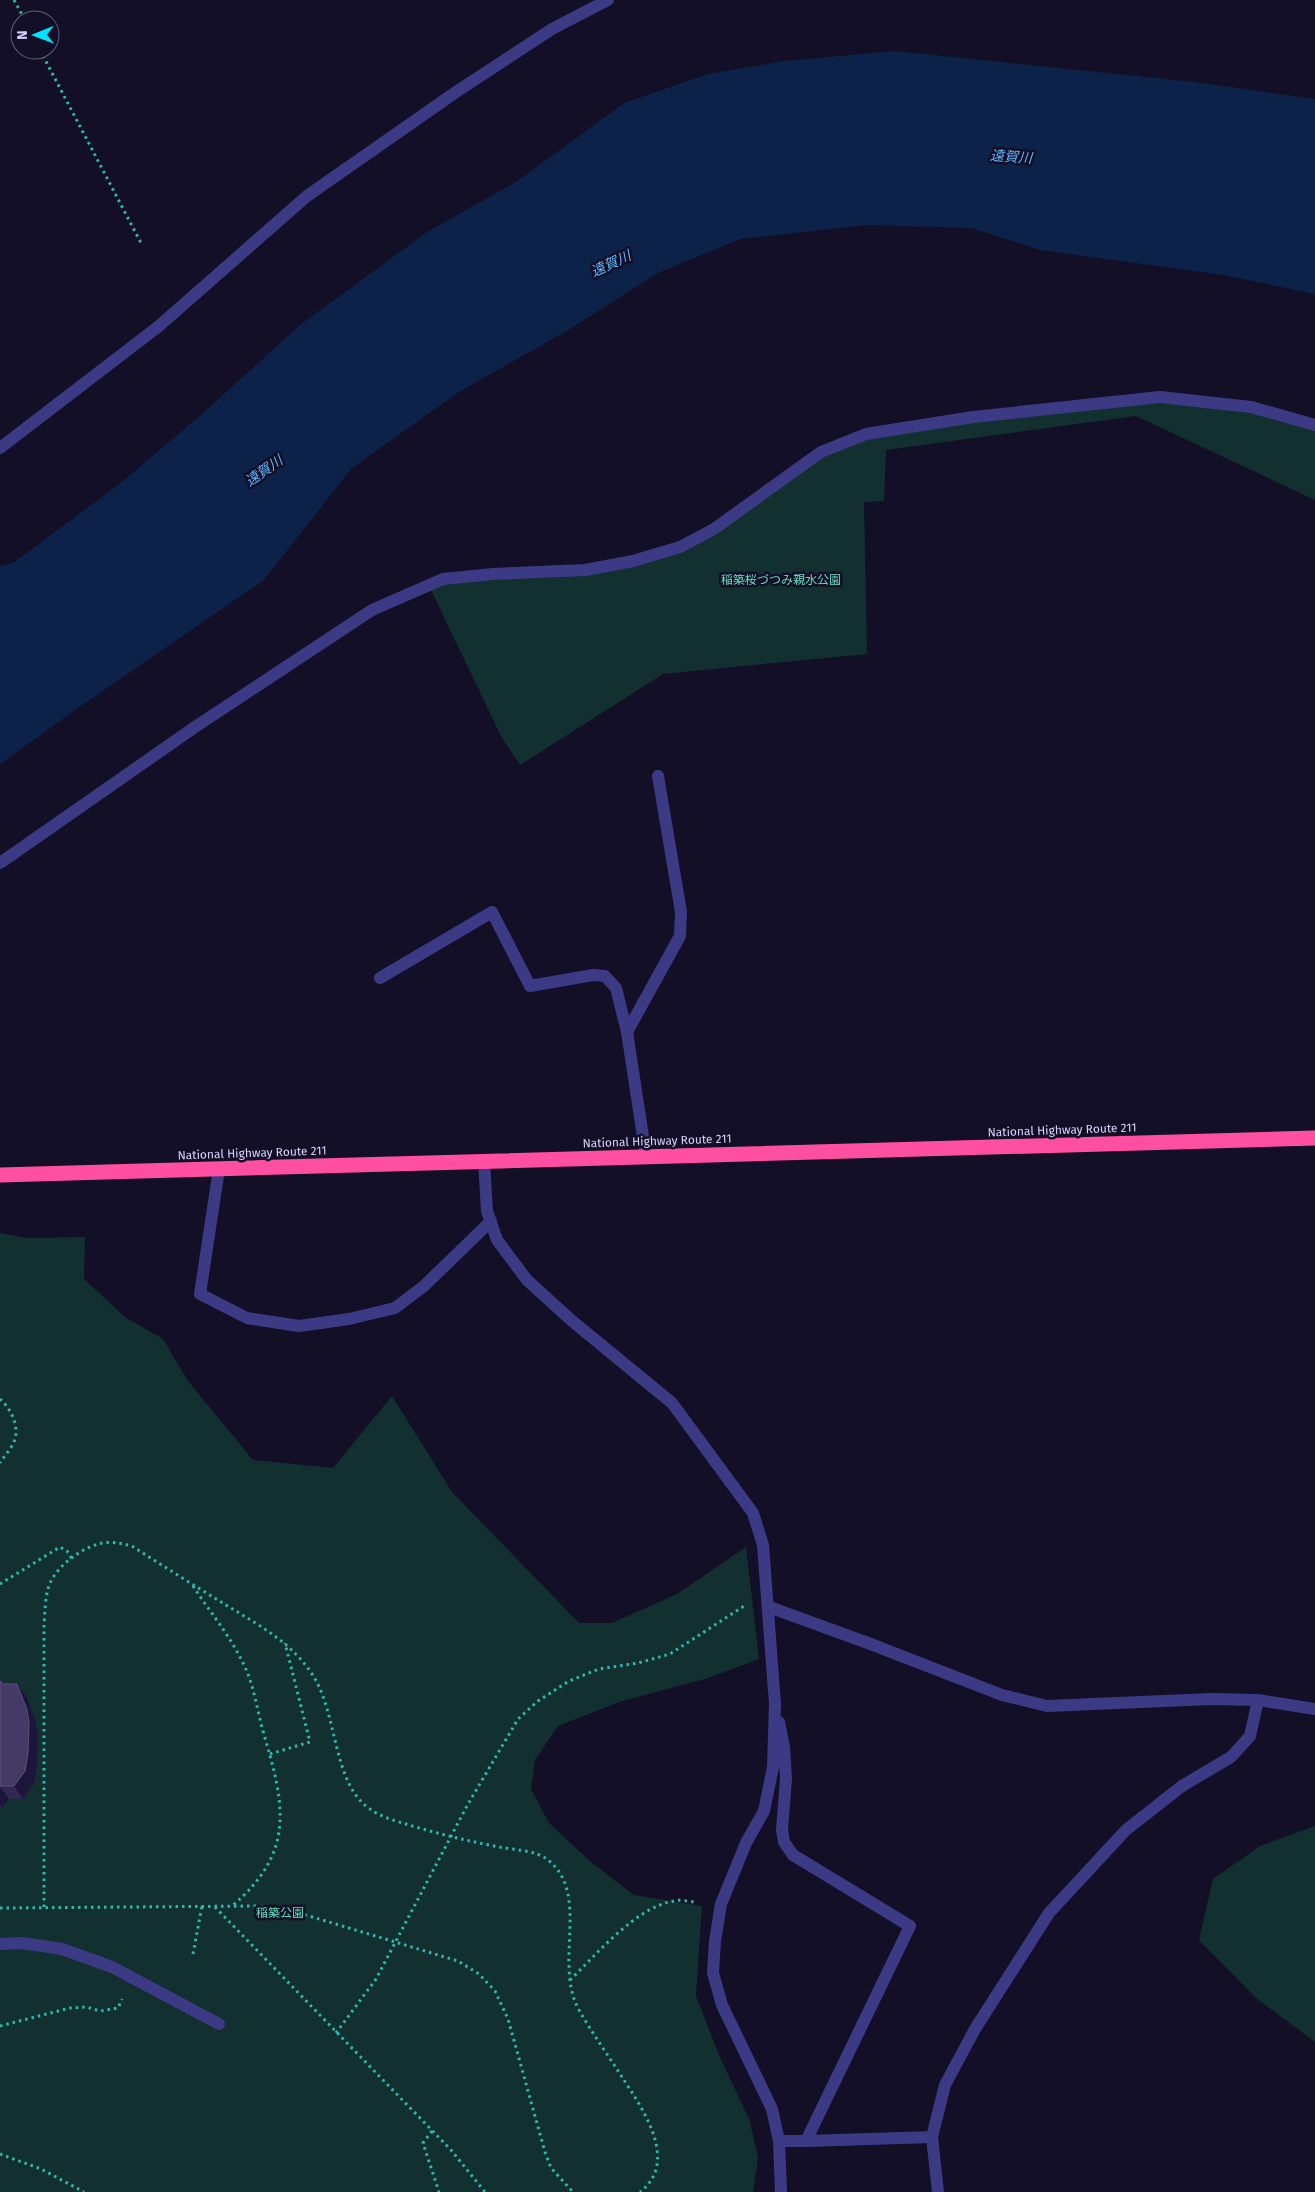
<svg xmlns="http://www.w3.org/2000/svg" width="1315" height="2192" viewBox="0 0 1315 2192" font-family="'Fira Sans','Noto Sans JP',sans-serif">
<rect width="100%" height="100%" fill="#130f26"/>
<g fill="#12302f">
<path d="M1160,397L1251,407L1315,425V500L1136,416L886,450L884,501L864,502L867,654L663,674L520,765L501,736L430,588L443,579L585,570L680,547L821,452L866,434Z"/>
<path d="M0,1233L27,1238L85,1237L84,1279L125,1317L163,1339L188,1381L253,1460L333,1468L392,1396L452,1492L579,1623H612L677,1594L746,1547L759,1659L708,1678L619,1702L558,1726L535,1760L531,1789L549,1823L591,1862L634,1895L702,1906L696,1996L719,2055L750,2121L758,2158L753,2192H0Z"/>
<path d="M1315,1826V2042L1256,1998L1199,1940L1213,1879L1260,1846Z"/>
</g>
<path fill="#0c2248" d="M895,51L1195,82L1315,99V294L1223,275L1040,250L972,228L867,225L741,239L658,273L570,329L459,392L351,469L264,580L78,708L0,764V566L13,563L118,485L202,414L300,325L427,232L516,182L624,103L708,74L783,61Z"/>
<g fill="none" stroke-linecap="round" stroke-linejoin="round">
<g stroke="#2fb8b0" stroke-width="3" stroke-dasharray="2.5 4" stroke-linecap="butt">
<path d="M14,0L25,20"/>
<path d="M40,50L141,243"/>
<path d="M0,1399C10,1408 19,1424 15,1439C13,1447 4,1456 0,1463"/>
<path d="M0,1584L60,1547L67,1551L72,1559"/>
<path d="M193,1586C210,1612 231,1637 244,1665C254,1685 257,1710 263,1731C284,1803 297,1851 232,1906"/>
<path d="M270,1754L310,1742L285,1643"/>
<path d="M44,1907V1624C45,1612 45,1600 48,1589C53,1569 78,1550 98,1544C109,1541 120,1543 132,1546C163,1566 195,1586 226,1605C257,1624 289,1641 310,1671C339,1711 331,1783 370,1809C381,1817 396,1821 409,1825C439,1834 468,1841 499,1847C514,1850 536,1850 548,1860C591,1894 553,1964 579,2010C592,2033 608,2055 622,2077C642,2108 680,2161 640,2192"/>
<path d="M215,1907L451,2150L485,2192"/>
<path d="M0,1908L257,1906L286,1909L458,1961L479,1974L495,1991L508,2019L545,2152L551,2168L573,2192"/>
<path d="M193,1954L202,1906"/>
<path d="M570,1980C597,1954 636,1907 674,1901C681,1899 690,1902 697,1902"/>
<path d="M0,2026L70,2008L86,2007L100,2011L118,2008L122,1999"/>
<path d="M336,2033L376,1979L468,1804L518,1719L538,1701L569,1681L599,1669L638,1663L670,1654L744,1606"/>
<path d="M432,2131L423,2143L439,2192"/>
<path d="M0,2154L41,2169L84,2192"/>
</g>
<path stroke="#3d3a85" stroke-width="12" d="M0,1944L22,1943L62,1949L112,1967L219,2024"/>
<g stroke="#3d3a85" stroke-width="12">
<path d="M0,448L159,326L307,196L456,92L552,29L608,0"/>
<path d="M0,863L195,727L372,610L443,579L493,574L585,570L633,561L680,547L714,529L821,452L866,434L973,417L1160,397L1251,407L1315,425"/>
<path d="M380,978L492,912L530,986L593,975L605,976L616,988L627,1032"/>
<path d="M646,1156L627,1032L680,936L681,912L658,776"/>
<path d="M484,1161L487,1211L497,1240L527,1280L571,1320L672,1403L753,1513L763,1545L775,1704L773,1767L764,1811L746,1843L721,1904L715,1941L713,1973L722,2005L772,2109L779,2141L781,2192"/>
<path d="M219,1169L200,1294L247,1318L299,1326L349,1319L395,1308L424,1286L491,1221"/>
<path d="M769,1607L868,1643L1002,1695L1047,1706L1211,1699L1258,1700L1315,1709"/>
<path d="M932,2137L938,2192"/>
<path d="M779,2141H806L910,1926L793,1855L784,1842L782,1830L786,1779L784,1747L779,1722"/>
<path d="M806,2141L932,2137L945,2085L975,2029L1049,1913L1126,1830L1182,1786L1231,1757L1250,1736L1258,1700"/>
</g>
<path stroke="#ff4fa3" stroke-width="15" d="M0,1175L1315,1138"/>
</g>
<path fill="#312854" d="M0,1679L4,1684L27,1697L36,1723L38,1736L37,1767L34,1784L23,1799H9L2,1808L0,1809Z"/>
<g fill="#1d163a">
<path d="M17,1684L27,1697L36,1723L38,1736L37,1767L34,1784L23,1799L14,1786Z"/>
<path d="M0,1787L9,1799L2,1808L0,1805Z"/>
</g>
<path fill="#433a66" stroke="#5a527e" d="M0,1681L2,1684H17L27,1710L29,1723L28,1753L25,1771L14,1786H0Z"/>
<g text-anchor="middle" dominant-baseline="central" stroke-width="5" stroke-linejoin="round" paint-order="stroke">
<g font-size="12" fill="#5fe0c0" stroke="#130f26">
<text x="781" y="580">稲築桜づつみ親水公園</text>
<text x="280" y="1913">稲築公園</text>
</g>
<g font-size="12" fill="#d9d4ff" stroke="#130f26">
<text transform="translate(1062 1130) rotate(-2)">National Highway Route 211</text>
<text transform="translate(657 1141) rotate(-2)">National Highway Route 211</text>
<text transform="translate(252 1153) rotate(-2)">National Highway Route 211</text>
</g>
<g font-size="14" font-style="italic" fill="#62b6ff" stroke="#130f26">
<text transform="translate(1011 157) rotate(4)">遠賀川</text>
<text transform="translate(611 264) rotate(-25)">遠賀川</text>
<text transform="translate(264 471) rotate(-35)">遠賀川</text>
</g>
</g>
<g transform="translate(35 35) rotate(269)"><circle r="24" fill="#130f26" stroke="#625e7d"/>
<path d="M0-4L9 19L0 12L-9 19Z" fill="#00e5ff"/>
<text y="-8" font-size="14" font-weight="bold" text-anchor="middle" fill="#d9d4ff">N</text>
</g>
</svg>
